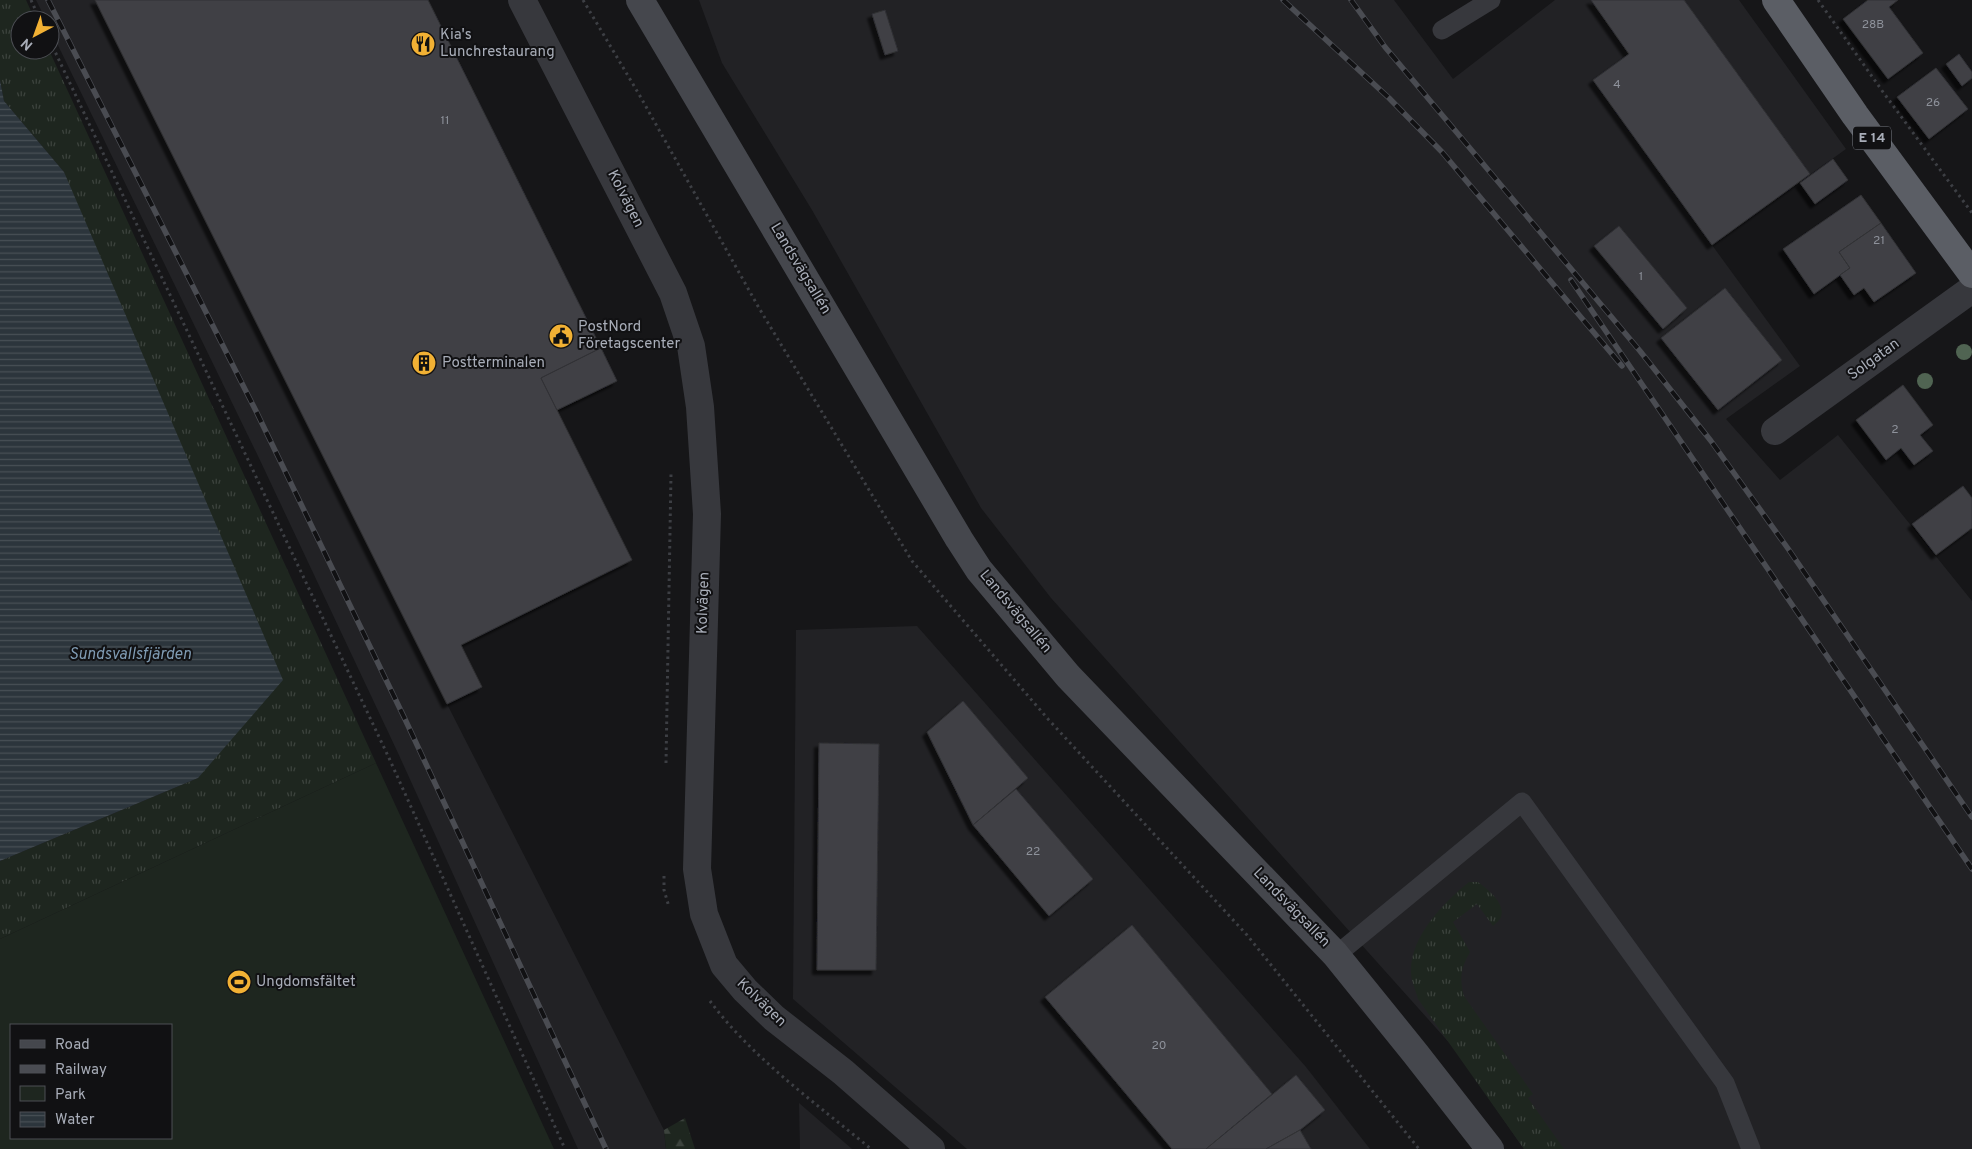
<svg xmlns="http://www.w3.org/2000/svg" width="1972" height="1149" viewBox="0 0 1972 1149" font-family="Overpass,sans-serif">
<defs>
<pattern id="grass-tufts" width="24" height="20" patternUnits="userSpaceOnUse" patternTransform="scale(1.25)"><rect width="24" height="20" fill="#1e261f"/><path d="M3 7l-1-3M5 7V3M7 7l1-3M15 17l-1-3M17 17v-4M19 17l1-3" fill="none" stroke="#3c433d"/></pattern>
<pattern id="forest-firs" width="22" height="20" patternUnits="userSpaceOnUse" patternTransform="scale(1.25)"><rect width="22" height="20" fill="#1e261f"/><path d="M5 1l3.5 6h-7zM16 11l3.5 6h-7z" fill="#3c433d"/></pattern>
<pattern id="water-rules" width="6" height="5" patternUnits="userSpaceOnUse" patternTransform="scale(1.25)"><rect width="6" height="5" fill="#2c353c"/><path d="M0 2.5h6" fill="none" stroke="#485056"/></pattern>
<filter id="shadow"><feDropShadow dx="-4.5" dy="4.5" stdDeviation="1" flood-color="#0009"/></filter>
</defs>
<rect width="100%" height="100%" fill="#161618"/>
<g fill="#222225">
<path d="M36,0H95L447,704L664,1130L666,1149H578L398,753L258,456L50,29V20H46Z"/>
<path d="M699,0H1394L1453,79L1555,0H1739L1846,149L1712,245L1800,366L1726,419L1780,480L1838,435L1972,601V1149H1524L1453,1047L1051,598L981,508L812,210L722,63Z"/>
<path d="M917,626L1306,1067L1370,1149H967L793,999L796,630Z"/>
<path d="M799,1103L852,1149H800Z"/>
</g>
<g fill="url(#grass-tufts)">
<path d="M0,0H26L35,20H20V50H49L376,763L0,939V861L198,778L64,172L4,101L0,80Z"/>
<path d="M1469,882H1478C1487,889 1506,903 1501,917C1500,920 1495,924 1493,926L1477,904L1453,922L1470,952C1461,968 1459,978 1464,996L1533,1094L1528,1098L1564,1149H1524L1418,999C1416,991 1411,981 1411,972C1410,937 1443,903 1469,882Z"/>
</g>
<path fill="url(#forest-firs)" d="M685,1118L695,1149H666L664,1130Z"/>
<path fill="#1e261f" fill-rule="evenodd" d="M376,763L554,1149H0V939ZM11,1025H171V1138H11Z"/>
<path fill="url(#water-rules)" d="M0,80L4,101L64,172L283,680L198,778L0,861Z"/>
<g fill="#404145" stroke="#303034" filter="url(#shadow)">
<path d="M95,0H428L601,348L541,378L632,560L461,645L482,687L447,704Z"/>
<path d="M1591,0H1684L1810,174L1712,245L1593,80L1629,54Z"/>
<path d="M1868,0H1898L1889,7L1923,53L1888,79L1843,19Z"/>
<path d="M885,10L898,51L885,55L872,14Z"/>
<path d="M1959,54L1972,72V78L1962,86L1946,64Z"/>
<path d="M1936,68L1968,109L1929,139L1897,97Z"/>
<path d="M1833,159L1848,180L1815,204L1800,183Z"/>
<path d="M1861,195L1881,223L1839,252L1850,268L1814,294L1783,249Z"/>
<path d="M1881,223L1916,273L1874,302L1864,288L1854,295L1840,275L1850,268L1839,252Z"/>
<path d="M1619,226L1687,308L1663,329L1594,246Z"/>
<path d="M1725,288L1782,360L1718,410L1661,338Z"/>
<path d="M601,348L617,381L557,410L541,378Z"/>
<path d="M1903,385L1933,425L1920,435L1933,451L1914,465L1901,448L1886,460L1856,420Z"/>
<path d="M1963,486L1972,498V528L1936,555L1912,524Z"/>
<path d="M963,701L1028,778L973,825L927,732Z"/>
<path d="M819,743L879,744L876,970H817Z"/>
<path d="M1016,789L1093,879L1049,916L973,825Z"/>
<path d="M1132,925L1272,1094L1206,1149H1172L1045,997Z"/>
<path d="M1296,1075L1325,1110L1300,1130L1266,1149H1206Z"/>
<path d="M1300,1130L1311,1149H1266L1293,1134Z"/>
</g>
<g fill="none" stroke-linecap="round" stroke-linejoin="round">
<g stroke="#3d3f44" stroke-width="3" stroke-dasharray="2.5 4" stroke-linecap="butt">
<path d="M31,0L40,20"/>
<path d="M583,0L640,96L759,308L912,561L1048,719L1247,935L1419,1149"/>
<path d="M1818,0L1883,92L1972,213"/>
<path d="M50,41L389,758L565,1149"/>
<path d="M666,763L671,474"/>
<path d="M664,876V890L669,907"/>
<path d="M710,1001C752,1058 817,1104 871,1149"/>
</g>
<g stroke="#37383d" stroke-width="19">
<path d="M1442,30L1491,0"/>
<path d="M1335,954L1346,947L1522,802L1725,1083L1751,1149"/>
</g>
<g stroke="#37383d" stroke-width="28">
<path d="M522,0L673,293L691,346L700,407L707,514L697,869L704,914L724,965L745,990L774,1018L843,1072L931,1149"/>
<path d="M1775,431L1972,289"/>
</g>
<path stroke="#45474d" stroke-width="28" d="M640,0L959,539L979,570L1068,676L1335,954L1415,1053L1490,1149"/>
<path stroke="#5b5e65" stroke-width="28" d="M1776,0L1855,115L1972,274"/>
<defs>
<g id="rail">
<path d="M48,0L256,411L404,717L606,1149"/>
<path d="M1283,0L1389,98L1442,152L1622,366"/>
<path d="M1351,0L1385,47L1640,351L1711,441L1789,550L1972,817"/>
<path d="M1571,280L1972,869"/>
</g>
</defs>
<use href="#rail" stroke="#4a4c52" stroke-width="5.5"/>
<use href="#rail" stroke="#111113" stroke-width="4" stroke-dasharray="11" stroke-linecap="butt"/>
</g>
<g fill="#506452">
<circle cx="1964" cy="352" r="8"/>
<circle cx="1925" cy="381" r="8"/>
</g>
<defs>
<symbol id="restaurant-disc" viewBox="-11 -11 22 22"><circle r="9.5" fill="#f2b134" stroke="#111113"/><path d="M-5-6h1v4h1v-4h1v4h1v-4h1v5L-1.5 .5V6h-2V.5L-5-1ZM5-6V6H3V1.5H1.5Q1.5-4 5-6Z" fill="#111"/></symbol>
<symbol id="civic-disc" viewBox="-11 -11 22 22"><circle r="9.5" fill="#f2b134" stroke="#111113"/><path d="M-.6-6.5H3V-4.5H.6V-3L4-1V1h2V6H-6V1h2V-1L-.6-3ZM-1.2 2.5V6h2.4V2.5Z" fill="#111"/></symbol>
<symbol id="building-disc" viewBox="-11 -11 22 22"><circle r="9.5" fill="#f2b134" stroke="#111113"/><path d="M-4-6H4V6H1V3H-1V6H-4ZM-2.5-4.3h1.7v1.8h-1.7ZM.8-4.3h1.7v1.8H.8ZM-2.5-1h1.7V.8h-1.7ZM.8-1h1.7V.8H.8Z" fill="#111"/></symbol>
<symbol id="stadium-disc" viewBox="-11 -11 22 22"><circle r="9.5" fill="#f2b134" stroke="#111113"/><path d="M0-5a6.5 5 0 1 0 0 10a6.5 5 0 1 0 0-10ZM-3.5-1.8h7v3.6h-7Z" fill="#111"/></symbol>
</defs>
<g fill-rule="evenodd">
<use href="#restaurant-disc" x="409" y="30" width="28" height="28"/>
<use href="#civic-disc" x="547" y="322" width="28" height="28"/>
<use href="#building-disc" x="410" y="349" width="28" height="28"/>
<use href="#stadium-disc" x="225" y="968" width="28" height="28"/>
</g>
<g text-anchor="middle" dominant-baseline="central" stroke-width="4" stroke-linejoin="round" paint-order="stroke">
<g font-size="12" fill="#8e929b">
<text x="1873" y="25">28B</text>
<text x="1617" y="85">4</text>
<text x="1933" y="103">26</text>
<text x="445" y="121">11</text>
<text x="1879" y="241">21</text>
<text x="1641" y="277">1</text>
<text x="1895" y="430">2</text>
<text x="1033" y="852">22</text>
<text x="1159" y="1046">20</text>
</g>
<rect fill="#111113" stroke="#7b7e86" stroke-width="1" x="1853" y="126.5" width="38" height="23" rx="4"/>
<g font-size="14" font-weight="bold" fill="#a8adb8">
<text x="1872" y="138">E 14</text>
</g>
<g font-size="15" fill="#a8adb8" stroke="#111113" text-anchor="start">
<text x="440" y="35">Kia's<tspan x="440" dy="17">Lunchrestaurang</tspan></text>
<text x="578" y="327">PostNord<tspan x="578" dy="17">Företagscenter</tspan></text>
<text x="442" y="363">Postterminalen</text>
<text x="256" y="982">Ungdomsfältet</text>
</g>
<g font-size="15" fill="#a8adb8" stroke="#111113">
<text transform="translate(625 199) rotate(63)">Kolvägen</text>
<text transform="translate(800 269) rotate(59)">Landsvägsallén</text>
<text transform="translate(1874 360) rotate(-36)">Solgatan</text>
<text transform="translate(704 603) rotate(-88)">Kolvägen</text>
<text transform="translate(1015 612) rotate(50)">Landsvägsallén</text>
<text transform="translate(1291 908) rotate(46)">Landsvägsallén</text>
<text transform="translate(761 1003) rotate(44)">Kolvägen</text>
</g>
<g font-size="16" font-style="italic" fill="#7f9bb3" stroke="#111113">
<text x="130" y="655">Sundsvallsfjärden</text>
</g>
</g>
<rect x="10" y="1024" width="162" height="115" fill="#111113" stroke="#4d4f55"/>
<rect x="20" y="1040" width="25" height="8" fill="#45474d" stroke="#4d4f55"/>
<text x="55" y="1049" font-size="15" fill="#a8adb8">Road</text>
<rect x="20" y="1065" width="25" height="8" fill="#4a4c52" stroke="#4d4f55"/>
<text x="55" y="1074" font-size="15" fill="#a8adb8">Railway</text>
<rect x="20" y="1086" width="25" height="15" fill="#1e261f" stroke="#4d4f55"/>
<text x="55" y="1099" font-size="15" fill="#a8adb8">Park</text>
<rect x="20" y="1112" width="25" height="15" fill="url(#water-rules)" stroke="#4d4f55"/>
<text x="55" y="1124" font-size="15" fill="#a8adb8">Water</text>
<g transform="translate(35 35) rotate(221)"><circle r="24" fill="#111113" stroke="#4d4f55"/>
<path d="M0-4L9 19L0 12L-9 19Z" fill="#f2b134"/>
<text y="-8" font-size="14" font-weight="bold" text-anchor="middle" fill="#a8adb8">N</text>
</g>
</svg>
